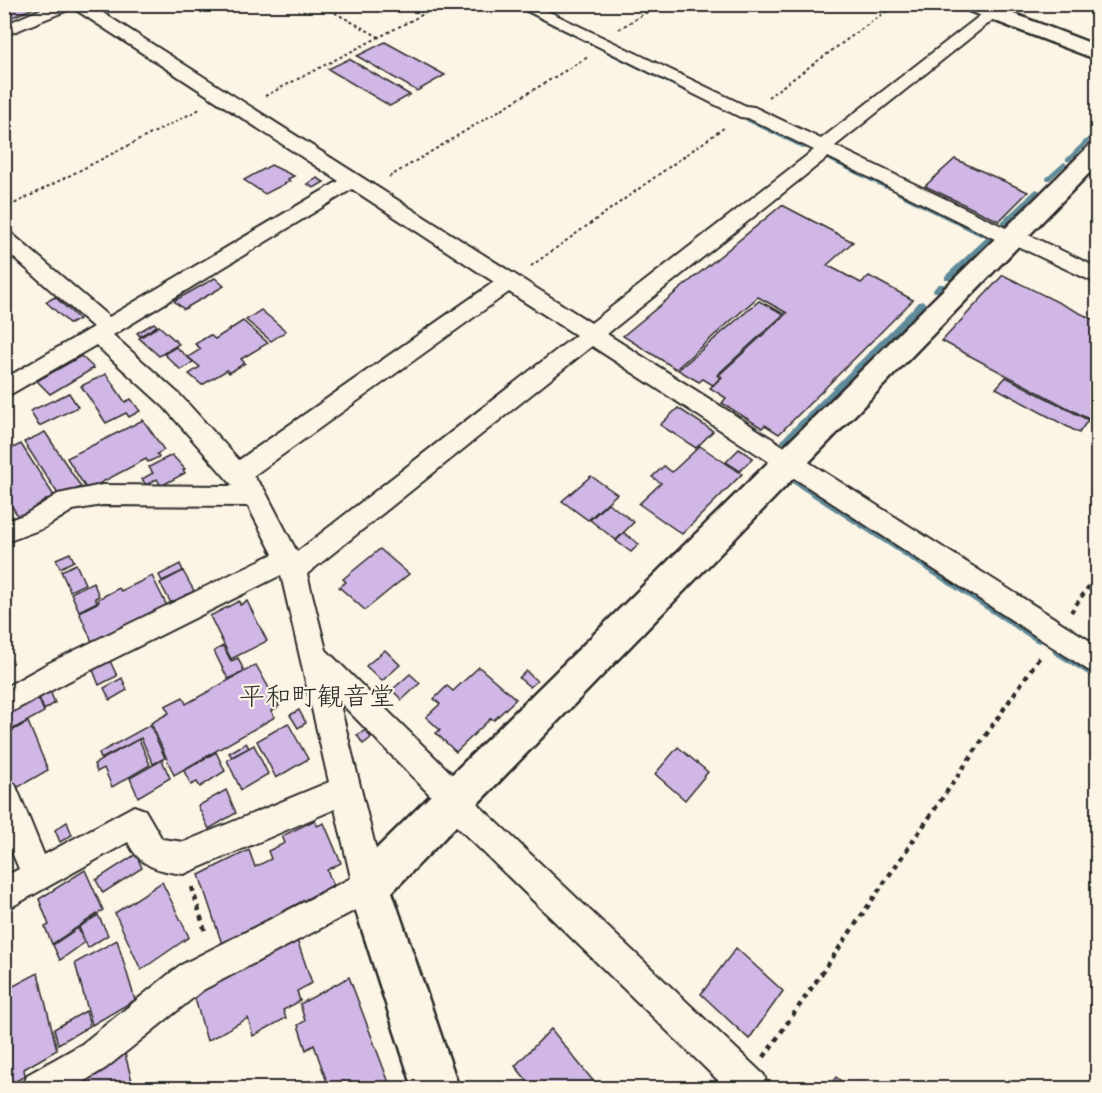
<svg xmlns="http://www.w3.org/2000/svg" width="1102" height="1093" viewBox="0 0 1102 1093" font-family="'Shantell Sans','Klee One',sans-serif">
<rect width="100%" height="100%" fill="#fcf5e5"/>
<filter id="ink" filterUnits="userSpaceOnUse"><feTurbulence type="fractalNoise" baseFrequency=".0167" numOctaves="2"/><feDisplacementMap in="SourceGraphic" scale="12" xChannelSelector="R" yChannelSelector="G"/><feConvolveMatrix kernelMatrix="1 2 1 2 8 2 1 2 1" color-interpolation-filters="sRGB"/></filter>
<g filter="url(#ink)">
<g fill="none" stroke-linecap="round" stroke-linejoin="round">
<g fill="#5f8a99" fill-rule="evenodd">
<path d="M508,4H515L598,45L593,46Z"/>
<path d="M604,50H608L688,90L683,91L604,52Z"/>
<path d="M746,119H750L809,148L804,149L746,121Z"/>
<path d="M1098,129V135L1092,139L1089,140V142L1070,161H1066V159L1085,140L1088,139V137Z"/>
<path d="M823,154L888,186L889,187L886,189L884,188L821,157V155Z"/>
<path d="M1064,162L1066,163V165L1050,180H1046V178Z"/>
<path d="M1037,189L1040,191L1005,226H1001V222L1035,190Z"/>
<path d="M900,192L984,232L985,234L982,236H980L898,195L897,194Z"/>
<path d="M986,238H990L992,240L951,280H945V276Z"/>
<path d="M938,284H944L945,286L940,292H934L933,290Z"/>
<path d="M922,301L925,302V306L788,443H782L781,441L782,439L919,302Z"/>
<path d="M795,478L1042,636L1044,639L1042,642L1039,643L1036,642L792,483L791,481Z"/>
<path d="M1057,647L1098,671V681L1054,654L1052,651L1054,648Z"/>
</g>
</g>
<g fill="#d0b7e5" stroke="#2b2b2b" stroke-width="1.5">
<path d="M11,4H36L39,6L5,20L4,7Z"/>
<path d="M385,42L445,75L417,91L357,56Z"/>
<path d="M349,59L410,95L390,106L328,69Z"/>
<path d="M955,159L1028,192L999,221L925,186Z"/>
<path d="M271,165L294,176L288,179L290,181L265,194L244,180Z"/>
<path d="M317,178L324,182L314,188L307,184Z"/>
<path d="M782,205L853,242L827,265L861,283L869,276L913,300L779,434L765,425L762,428L722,403L726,398L710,388L722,377L719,375L787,313L758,297L676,369L623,336Z"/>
<path d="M1003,275L1098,322V424L942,341Z"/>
<path d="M215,278L224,286L184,309L174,301Z"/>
<path d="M55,297L79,319L70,324L46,302Z"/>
<path d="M759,301L784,314L717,375L720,378L713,385L703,379L699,382L678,370Z"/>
<path d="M261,310L286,331L271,341L246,320Z"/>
<path d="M243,321L268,343L241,359L245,363L229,373L227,370L202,385L189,374L200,367L188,357L201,349L195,344L210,335L215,339Z"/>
<path d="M154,323L157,326L140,336L137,333Z"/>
<path d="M159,326L179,344L159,356L139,338Z"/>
<path d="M176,347L193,362L181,370L164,354Z"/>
<path d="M81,356L94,368L50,394L37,381Z"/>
<path d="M106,374L125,402L131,399L140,411L129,417L126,413L106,423L81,386Z"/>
<path d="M1006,377L1088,420L1079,433L996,388Z"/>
<path d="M69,393L78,407L39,426L30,411Z"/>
<path d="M678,408L713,431L696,448L660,425Z"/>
<path d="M143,420L164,450L157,454L159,457L148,462L146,459L87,490L67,458Z"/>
<path d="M45,432L81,487L60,497L24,442Z"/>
<path d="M21,444L56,499L19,518L4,493V452Z"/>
<path d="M700,446L742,474L682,534L639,504L661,483L652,477L664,466L672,472Z"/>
<path d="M739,449L753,458L740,471L726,462Z"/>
<path d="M172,455L185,469L183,470L185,473L161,486L157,479L146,485L142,479L153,473L149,467Z"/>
<path d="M591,476L617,494L588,520L562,501Z"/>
<path d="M608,503L634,522L616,540L590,520Z"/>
<path d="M624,533L639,544L631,552L616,541Z"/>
<path d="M380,549L409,574L365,610L339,587L346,582L343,579Z"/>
<path d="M70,553L74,561L60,568L56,559Z"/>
<path d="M76,564L85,584L70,591L61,571Z"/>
<path d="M180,564L183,571L162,581L159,575Z"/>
<path d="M183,571L194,591L171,603L160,583Z"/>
<path d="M152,576L168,608L94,646L79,612L99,602L98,599L119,588L121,591Z"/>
<path d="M93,582L99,596L95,598L97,602L79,611L71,593Z"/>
<path d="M239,601L240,605L247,601L267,641L231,659L210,616Z"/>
<path d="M223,646L231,661L238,658L244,671L228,679L214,651Z"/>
<path d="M385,650L400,665L382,681L366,666Z"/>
<path d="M110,661L117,676L99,685L93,670Z"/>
<path d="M256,665L279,706L271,711L275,717L174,775L151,723L169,713L165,706L183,697L186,704Z"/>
<path d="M479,667L516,699L494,720L491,718L456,752L436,733L440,730L426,717L440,704L434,699L447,686L453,691Z"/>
<path d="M526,671L537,681L530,687L519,678Z"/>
<path d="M410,674L420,683L402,700L392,690Z"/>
<path d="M122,678L127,690L110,700L104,688Z"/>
<path d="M50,691L55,703L44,710L39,697Z"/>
<path d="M38,697L44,712L4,734V716Z"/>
<path d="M299,710L306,723L298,728L290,715Z"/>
<path d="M28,722L48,770L15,789L4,762V735Z"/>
<path d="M288,723L308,759L276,778L257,741Z"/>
<path d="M150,725L165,758L153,764L141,738L101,759L99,753Z"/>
<path d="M366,730L371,738L363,744L357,735Z"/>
<path d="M139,739L150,765L112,787L104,768L97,772L94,764Z"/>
<path d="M246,743L249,748L232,757L229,753Z"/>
<path d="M254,745L268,774L241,790L227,760Z"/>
<path d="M678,747L708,772L685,800L655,774Z"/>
<path d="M216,752L225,771L200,787L197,782L191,785L184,771Z"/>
<path d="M162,760L170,778L138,797L130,778Z"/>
<path d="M226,790L236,813L209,829L198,806Z"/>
<path d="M315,820L317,826L324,823L341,863L327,870L333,885L222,944L199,875L249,850L255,867L271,859L268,851L285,843L282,836Z"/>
<path d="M67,822L72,835L60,842L55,830Z"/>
<path d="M136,854L142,868L103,893L96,880Z"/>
<path d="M85,870L103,910L52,944L45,927L49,925L39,899Z"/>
<path d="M162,882L189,937L141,970L115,913Z"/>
<path d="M98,915L108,935L88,948L79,927Z"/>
<path d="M78,928L84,943L60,960L53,945Z"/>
<path d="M117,940L135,1000L92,1025L75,963Z"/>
<path d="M297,940L312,983L297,991L300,1001L283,1010L286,1018L253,1036L248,1018L207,1041L194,995Z"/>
<path d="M736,948L783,991L749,1039L701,994Z"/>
<path d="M38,973L57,1050L24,1069L25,1076L4,1088V991Z"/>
<path d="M349,977L391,1088H329L314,1045L306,1050L298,1025L305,1021L300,1004Z"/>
<path d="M86,1011L90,1026L58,1044L54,1029Z"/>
<path d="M551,1029L599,1088H533L515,1066Z"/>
<path d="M124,1050L132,1081L120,1088H65L64,1082Z"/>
<path d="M836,1077L850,1088H829Z"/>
</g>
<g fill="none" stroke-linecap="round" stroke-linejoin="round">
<defs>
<path id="street" d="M53,4H89L591,323L814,150L748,118L740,117L513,4H533L746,106L754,107L821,139L986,11H998L1000,14L835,146L1010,230L1020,231L1098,268V284L1013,244L1003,243L828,157L607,334L1098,646V673L1088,670L592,346L307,574L326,650L466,788L468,795L764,1075L768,1088H726L442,812L439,804L339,701L385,886L380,897L203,990L106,1068L73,1088H23L27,1075L82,1044L179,966L351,878L335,809L184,874C158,871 139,866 128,842L4,911V877L19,869L4,833V779L15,784L44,855L134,806L145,810L162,839L184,842L329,782L281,575L67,682L4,716V688L47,664L273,554L248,506L102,505L73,510L44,528L4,543V522L26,514L58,494L102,485L233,486L164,407L96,345L4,398V379L93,327L4,249V232L11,233L109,317L339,181L73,8L4,36V25ZM352,189L494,282L239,460L180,395L113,335ZM509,292L576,335L297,552L264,489L253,476Z"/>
<g id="secondary">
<path d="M958,4H988L1098,46V60L961,8Z"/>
<path d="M1098,143V164L392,892L459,1088H413L348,886L354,871L1090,145Z"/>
</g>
</defs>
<use href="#street" stroke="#2b2b2b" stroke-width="4"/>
<use href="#secondary" stroke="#2b2b2b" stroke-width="5"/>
<g stroke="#2b2b2b" stroke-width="2" stroke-dasharray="3 3" stroke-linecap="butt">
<path d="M319,4L379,37"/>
<path d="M619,29L660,4"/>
<path d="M265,96L443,4"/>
<path d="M768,97L896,4"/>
<path d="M389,177L588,57"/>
<path d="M4,209L200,109"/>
<path d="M531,266L725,127"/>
</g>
<path stroke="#2b2b2b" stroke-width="4" stroke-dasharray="4.5 4.5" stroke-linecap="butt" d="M1071,612L1098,573"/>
<g stroke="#2b2b2b" stroke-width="4.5" stroke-dasharray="5 5" stroke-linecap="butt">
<path d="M192,887L206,935"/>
<path d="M764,1057L1041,655"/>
</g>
<use href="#street" fill="#fcf5e5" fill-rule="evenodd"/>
<use href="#secondary" fill="#fcf5e5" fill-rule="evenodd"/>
</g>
</g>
<g text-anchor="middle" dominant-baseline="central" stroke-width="4.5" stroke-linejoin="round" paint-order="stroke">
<g font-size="26" fill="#2b2b2b" stroke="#fcf5e5">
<text x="317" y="695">平和町観音堂</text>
</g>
</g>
<rect width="1102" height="1093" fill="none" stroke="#fcf5e5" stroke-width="24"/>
<rect x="12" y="12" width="1078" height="1069" fill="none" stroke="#2b2b2b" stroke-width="2" filter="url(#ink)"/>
</svg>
